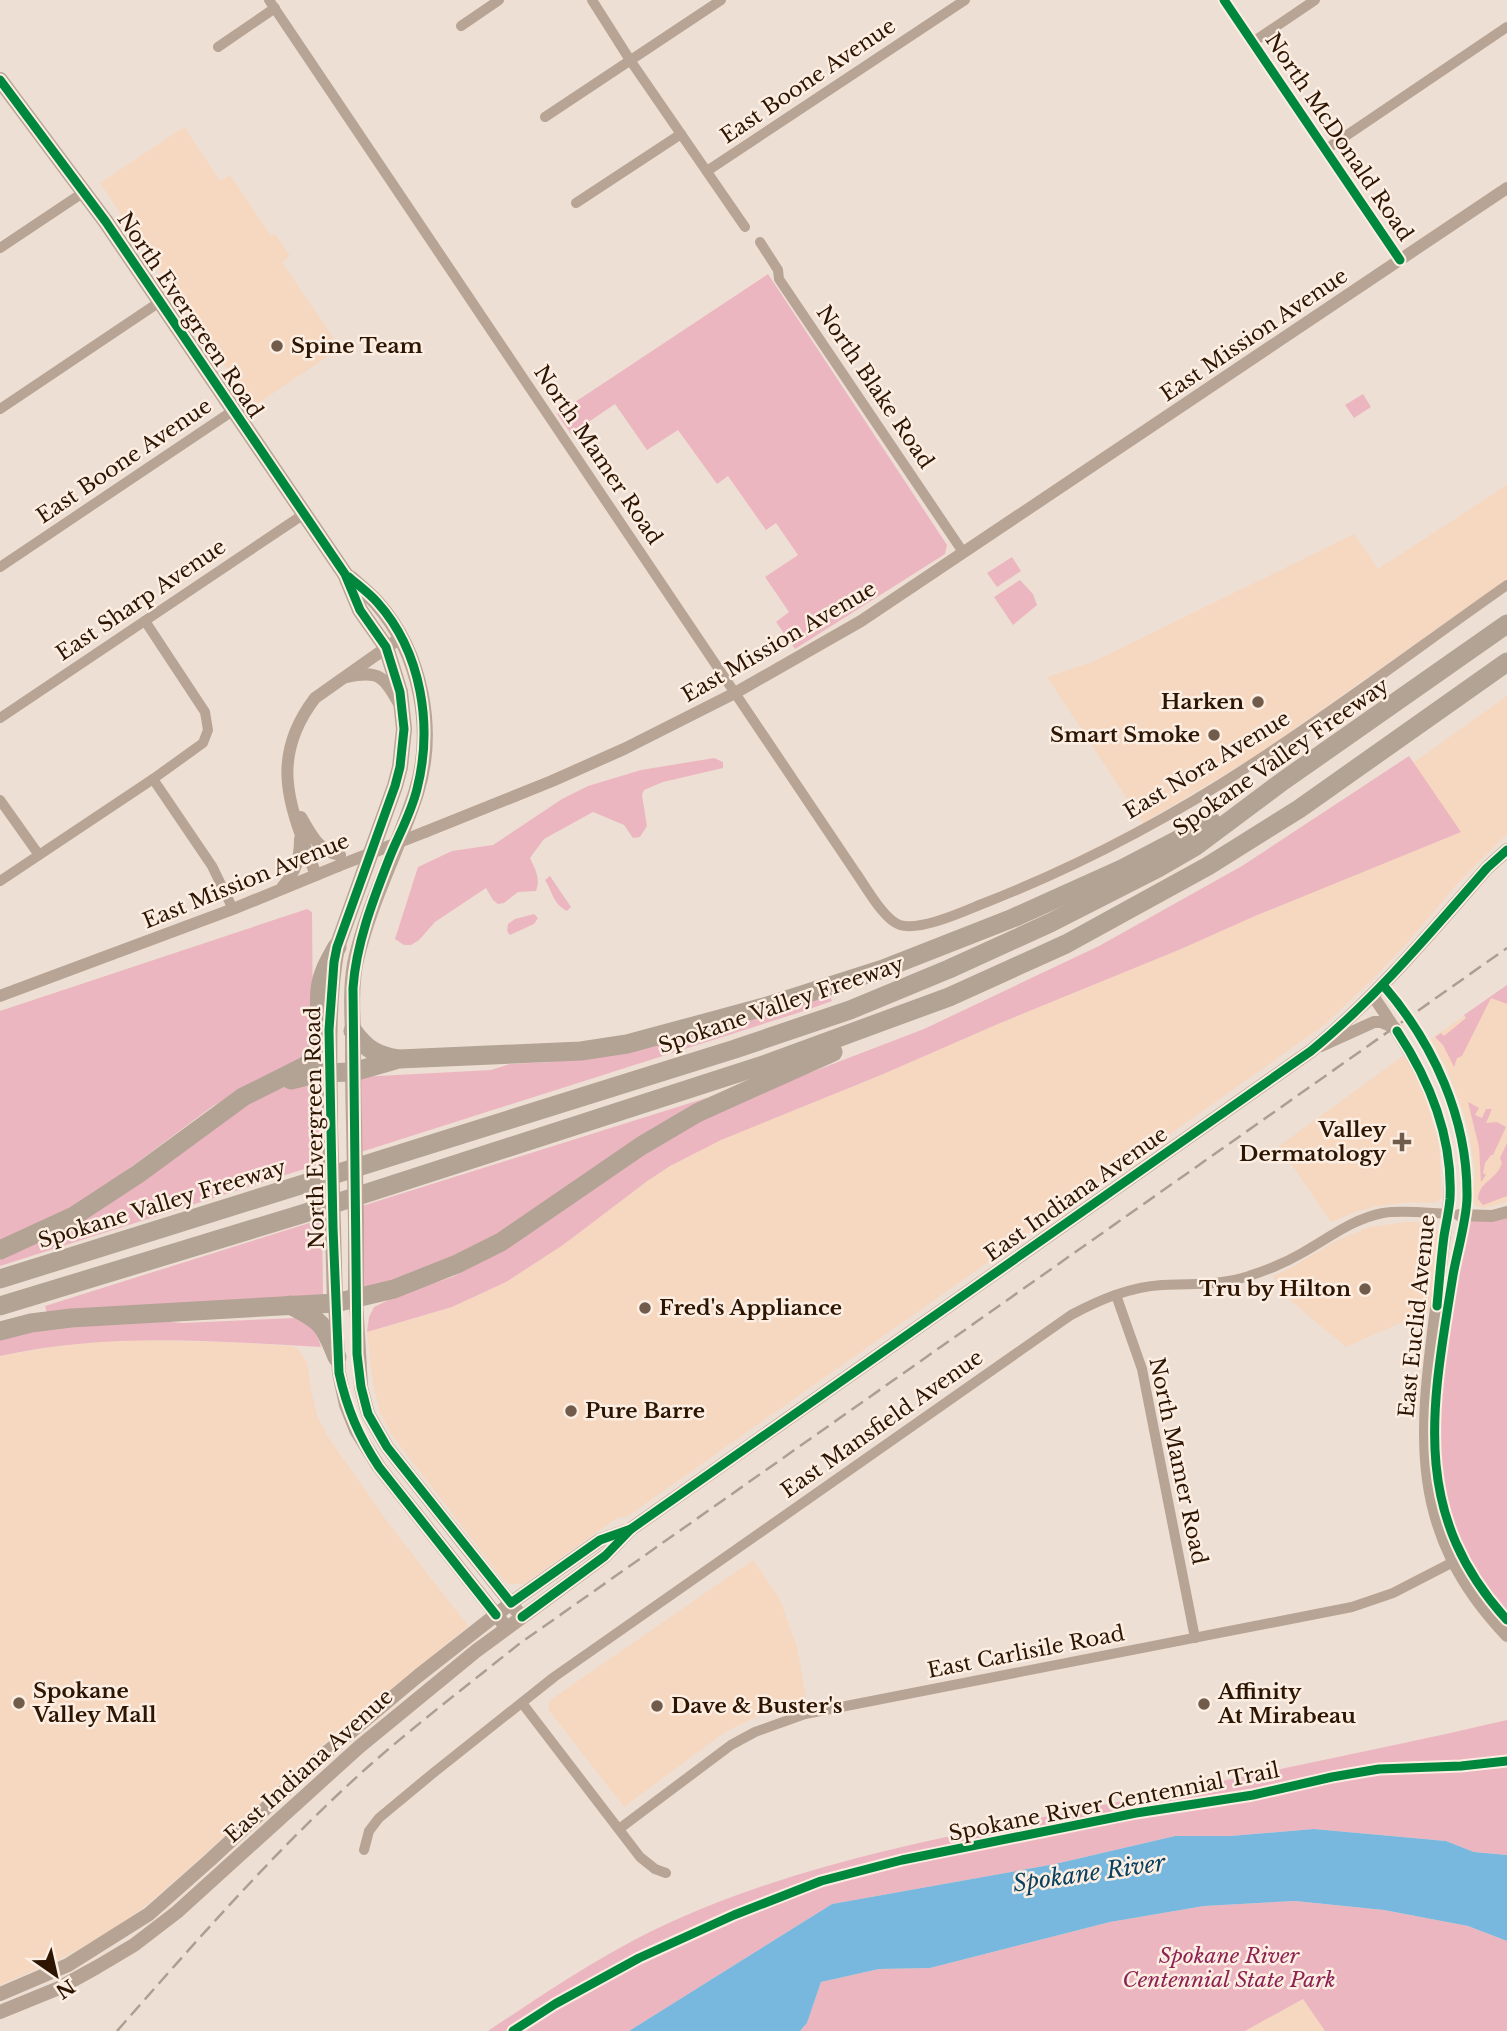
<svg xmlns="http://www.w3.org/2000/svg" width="1507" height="2031" viewBox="0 0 1507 2031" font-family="'Libre Baskerville',serif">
<rect width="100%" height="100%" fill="#eedfd4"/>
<g fill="#f6d7bf">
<path d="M184,127L220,181L230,175L271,236L275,234L290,256L282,262L340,348L253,407L100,183Z"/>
<path d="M1507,485V579L1257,755L1143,823L1047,677L1095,661L1354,534L1378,569Z"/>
<path d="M1507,696V834L1457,884L1408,942L1371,981L1323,1026L628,1516L617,1518L524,1584H509L503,1580L391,1434L380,1412L373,1384L367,1332L452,1307L506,1282L563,1245L646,1182L670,1166L721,1140L881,1075L998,1024L1181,949L1255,916L1460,832L1413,763Z"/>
<path d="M1507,986V1202L1484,1208L1475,1205L1472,1197L1475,1173L1469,1132L1463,1111L1448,1072L1431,1039Z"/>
<path d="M1406,1054L1423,1089L1439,1144L1442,1197L1439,1201L1433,1203L1411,1202L1377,1206L1352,1213L1331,1222L1279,1146Z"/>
<path d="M1407,1222H1431L1440,1233L1434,1308L1346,1347L1285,1296L1273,1276L1291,1268L1332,1243L1350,1235L1370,1227Z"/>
<path d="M117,1339L248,1343L293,1346L298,1349L307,1363L311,1390L317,1415L328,1437L389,1524L468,1626L315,1751L204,1855L144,1907L110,1931L64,1957L0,1985V1356L70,1344Z"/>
<path d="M753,1560L780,1600L797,1647L806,1698L778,1706L725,1732L624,1807L548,1709L549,1701Z"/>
<path d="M1303,1999L1325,2031H1245Z"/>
</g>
<g fill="#ecb6c1">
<path d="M768,274L947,545L945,554L795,649L776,622L789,612L765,577L798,555L776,523L766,530L728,476L717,484L678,430L647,450L615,404L571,434L557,414Z"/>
<path d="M1363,394L1371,407L1354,418L1345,405Z"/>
<path d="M1012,557L1021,571L997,587L987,573Z"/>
<path d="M1020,580L1033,594L1037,605L1013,625L994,597Z"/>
<path d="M1409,756L1461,832L1255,916L1181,949L998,1024L881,1075L721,1140L670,1166L646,1182L563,1245L506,1282L452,1307L367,1332L369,1317L374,1307L399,1295L452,1277L507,1249L625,1166L707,1117L778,1085L924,1029L1099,946L1242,866Z"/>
<path d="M714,758L723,762V768L663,782L644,790L642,795L647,826L640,837L633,838L624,825L593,812L544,839L530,858C535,869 541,878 536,891L518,892L504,903L498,904L493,900L486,888L435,922L419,940L411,945H404L395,939L418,867L452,851L493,845L562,799L588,786L641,770Z"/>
<path d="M550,876L571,907L567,911C552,903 553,892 545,880Z"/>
<path d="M307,909L312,912L313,1024L306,1057L213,1106L84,1202L0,1243V1011Z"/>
<path d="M534,914L538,918L534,924L510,935L507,931L508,924L515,919Z"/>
<path d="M1507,985V1004L1491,998L1462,1056L1457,1058L1454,1067L1443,1045L1435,1037L1441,1033L1444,1036L1466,1018L1464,1015Z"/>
<path d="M829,994L832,1001L807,1010L361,1152L359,1077L491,1070L510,1064L551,1062Z"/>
<path d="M318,1076L320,1164L0,1266V1253L214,1123L278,1089Z"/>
<path d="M706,1098V1101L529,1218L426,1271L363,1289L362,1206Z"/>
<path d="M1468,1102L1479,1108L1475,1115L1482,1118L1486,1109H1492L1486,1123L1497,1122L1506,1127L1493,1155H1491L1485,1163L1483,1173L1486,1175L1481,1182L1479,1147Z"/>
<path d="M1507,1143V1196L1483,1205L1478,1199C1479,1181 1497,1180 1502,1163L1500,1158Z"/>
<path d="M1507,1212V1620L1450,1531L1433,1419L1464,1216Z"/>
<path d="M322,1219L323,1296L47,1313L45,1306Z"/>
<path d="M295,1318C309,1319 318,1334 321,1347C211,1341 108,1332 0,1356V1338L27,1331L151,1320L182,1323Z"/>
<path d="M1507,1720V1855L1474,1852L1446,1841L1314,1829L1230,1836H1175L1055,1864L832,1904L629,2031H488C548,1991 607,1951 673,1921C798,1865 930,1840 1063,1813C1211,1783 1360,1754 1507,1720Z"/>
<path d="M1295,1901L1384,1910L1468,1926L1507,1941V2031H1325L1303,1999L1245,2031H800L807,2023L821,1982L879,1969L930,1968L1110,1922L1204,1906Z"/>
</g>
<path fill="#78b8de" d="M1314,1829L1446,1841L1474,1852L1507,1855V1941L1468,1926L1384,1910L1295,1901L1204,1906L1110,1922L930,1968L879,1969L821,1982L807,2023L800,2031H629L832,1904L1055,1864L1175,1836H1230Z"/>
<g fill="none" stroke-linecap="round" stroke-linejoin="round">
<g stroke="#b7a494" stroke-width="10">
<path d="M269,0L856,873C866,887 884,920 900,925C921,931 962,912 982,904C1077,867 1170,818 1255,762C1341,706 1423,644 1507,585"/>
<path d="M592,0L630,60L745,227"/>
<path d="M461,26L499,0"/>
<path d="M1253,42L1315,0"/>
<path d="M218,47L275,8"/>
<path d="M545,117L721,0"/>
<path d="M1325,150L1507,27"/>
<path d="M707,171L965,0"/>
<path d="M576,203L681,134"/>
<path d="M760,242L778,270L779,279L963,552"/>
<path d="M0,248L84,192"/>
<path d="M0,409L161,301"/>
<path d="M0,567L234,410"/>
<path d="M0,718L304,514"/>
<path d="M153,779L212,866L233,909"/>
<path d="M0,800L39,855"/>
<path d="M0,881L153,779L203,743L208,730L205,712L145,621"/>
<path d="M1116,1295L1142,1369L1195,1638"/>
<path d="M522,1703L640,1857L655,1869L666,1873"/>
<path d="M619,1829L731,1745L755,1732L805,1714L1352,1607L1393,1593L1459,1559"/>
<path d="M364,1850L369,1831L379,1818L432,1774L554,1677L1071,1315C1099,1300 1129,1287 1162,1285C1189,1284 1215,1285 1242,1278C1263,1272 1283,1264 1302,1253C1329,1238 1352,1219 1383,1213C1404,1210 1427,1213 1448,1214"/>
</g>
<g stroke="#b7a494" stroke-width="12">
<path d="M1224,0L1400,260"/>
<path d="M347,677C378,670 384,676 398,702"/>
<path d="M301,817C311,834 319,852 340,855"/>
<path d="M425,832L552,781L624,749L735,693L861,621L1507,188"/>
<path d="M316,875C291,809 267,761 315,698L400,638"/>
<path d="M283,886C296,872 300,858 300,839"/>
<path d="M1383,985C1434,1044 1468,1119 1467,1197C1467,1219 1457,1252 1453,1275C1432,1407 1409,1512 1507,1620"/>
<path d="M0,996L233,909L338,866"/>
<path d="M1373,996C1408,1047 1440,1096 1448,1158C1453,1192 1446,1224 1442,1258C1426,1405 1393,1517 1507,1636"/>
<path d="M1321,1046L1374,1022H1381L1395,1028"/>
<path d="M1459,1215L1492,1216L1507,1212"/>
</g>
<g stroke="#b6a393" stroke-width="14">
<path d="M356,1300L361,1387L368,1414L387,1447L517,1611"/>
<path d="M335,1303L339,1373L346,1405L356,1430L379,1467L502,1622"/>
<path d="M0,1994L68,1965L149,1914L210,1860L321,1757L418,1676L511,1603L600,1540L626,1531"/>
<path d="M0,2012L59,1988L97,1967L134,1945L177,1912L359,1747L476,1651L605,1556L631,1529L1311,1051C1377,997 1431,932 1487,868L1507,850"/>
</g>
<g stroke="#b8a595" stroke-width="16">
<path d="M0,80L106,222L345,574L360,610L386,647L400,692L404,729L400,767L395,786L337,947C326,1007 330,1068 330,1128"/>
<path d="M350,578C359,586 369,594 377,603C421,653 436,730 416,793C397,851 368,904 355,964C351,986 352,1010 353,1033C353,1063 353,1093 354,1123"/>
<path d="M333,1228L335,1303"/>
<path d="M356,1300V1222"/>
</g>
<g stroke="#b3a394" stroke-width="19">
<path d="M353,1031C366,1049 377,1056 399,1059L581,1051L627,1044L764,1007L883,969L1013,918L1122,869L1212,822"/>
<path d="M291,1080L320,1073L353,1072L395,1060"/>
<path d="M0,1250L74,1216L138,1174L243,1097L307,1065C327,1045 317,1015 320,989C322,973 329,961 337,947"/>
<path d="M0,1279L735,1049L850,1010L949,969L1050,923L1158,868L1196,846L1283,781L1507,624"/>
<path d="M290,1305C322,1321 324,1324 337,1357"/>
<path d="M0,1306L302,1214L769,1063L949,997L1066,944L1208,866L1299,809L1507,662"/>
<path d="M0,1331L31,1323L71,1318L335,1303L394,1289L457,1264L501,1242L641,1146L697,1113L833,1052"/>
</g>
<path stroke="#ad9e92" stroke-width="2.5" stroke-dasharray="14 7" stroke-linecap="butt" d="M117,2031C198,1939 279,1846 370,1765C418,1723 469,1684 519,1644L1507,948"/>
<path stroke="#b7a494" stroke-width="12" d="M338,866L425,832"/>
<g stroke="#b8a595" stroke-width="16">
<path d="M354,1123L356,1222"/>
<path d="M330,1128L333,1228"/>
</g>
<defs>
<g id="cycleway">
<path d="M1224,0L1400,260"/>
<path d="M0,80L106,222L345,574L360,610L386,647L400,692L404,729L400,767L395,786L337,947L334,962L329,1030L333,1228L339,1373C347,1409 359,1437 379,1467L496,1615"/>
<path d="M349,577C358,585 369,593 377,602C422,652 433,726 417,789C411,814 398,836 389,859C373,900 356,944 353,988L357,1354L361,1387L368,1414L387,1447L511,1603L600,1540L631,1529"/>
<path d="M1383,985C1434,1044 1468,1119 1467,1197C1467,1219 1457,1252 1453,1275C1432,1407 1409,1512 1507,1620"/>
<path d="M1397,1031C1430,1081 1453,1138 1450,1199C1449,1211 1446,1224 1444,1236C1441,1259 1439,1283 1437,1306"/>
<path d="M522,1617L605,1556L631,1529L1311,1051C1377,997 1431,932 1487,868L1507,850"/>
<path d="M513,2031L555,2004L639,1958L734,1915L821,1881L902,1860L1136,1813L1253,1795L1332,1777L1379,1769L1461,1766L1507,1761"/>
</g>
</defs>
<use href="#cycleway" stroke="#fceee3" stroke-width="13"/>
<use href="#cycleway" stroke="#00873e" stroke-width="9"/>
</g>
<g fill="#715c4b" stroke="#fceee3" stroke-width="2.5">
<circle cx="277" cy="346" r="7"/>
<circle cx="1258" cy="702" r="7"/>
<circle cx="1214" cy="735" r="7"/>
<path d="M1398.5 1131.5h7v7h7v7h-7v7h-7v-7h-7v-7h7z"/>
<circle cx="1365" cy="1289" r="7"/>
<circle cx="645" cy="1308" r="7"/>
<circle cx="571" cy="1411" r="7"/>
<circle cx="19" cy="1703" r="7"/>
<circle cx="1204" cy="1704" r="7"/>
<circle cx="657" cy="1706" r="7"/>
</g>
<g text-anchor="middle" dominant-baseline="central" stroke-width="5" stroke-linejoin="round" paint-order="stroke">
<g font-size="21" fill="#2d1501" stroke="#fceee3">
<text transform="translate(808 81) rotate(-34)">East Boone Avenue</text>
<text transform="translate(1339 137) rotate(56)">North McDonald Road</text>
<text transform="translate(190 315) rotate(56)">North Evergreen Road</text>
<text transform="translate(1254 335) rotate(-34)">East Mission Avenue</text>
<text transform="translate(875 387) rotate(56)">North Blake Road</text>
<text transform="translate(598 455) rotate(56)">North Mamer Road</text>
<text transform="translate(124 461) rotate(-34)">East Boone Avenue</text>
<text transform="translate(141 600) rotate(-34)">East Sharp Avenue</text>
<text transform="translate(779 642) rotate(-30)">East Mission Avenue</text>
<text transform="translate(1281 757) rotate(-35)">Spokane Valley Freeway</text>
<text transform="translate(1207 765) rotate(-31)">East Nora Avenue</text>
<text transform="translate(246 881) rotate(-22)">East Mission Avenue</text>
<text transform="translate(781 1005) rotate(-19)">Spokane Valley Freeway</text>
<text transform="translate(315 1128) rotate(-91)">North Evergreen Road</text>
<text transform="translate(1076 1194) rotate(-35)">East Indiana Avenue</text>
<text transform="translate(162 1204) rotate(-17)">Spokane Valley Freeway</text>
<text transform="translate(1417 1316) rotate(-84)">East Euclid Avenue</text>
<text transform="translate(882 1424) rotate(-35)">East Mansfield Avenue</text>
<text transform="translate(1178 1461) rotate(78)">North Mamer Road</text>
<text transform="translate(1026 1652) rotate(-11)">East Carlisile Road</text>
<text transform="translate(309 1766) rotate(-42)">East Indiana Avenue</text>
<text transform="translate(1114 1802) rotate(-11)">Spokane River Centennial Trail</text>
</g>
<g font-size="21" font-weight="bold" fill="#2d1501" stroke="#fceee3" text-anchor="start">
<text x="291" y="346">Spine Team</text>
<text x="1244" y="702" text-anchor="end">Harken</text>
<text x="1200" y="735" text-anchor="end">Smart Smoke</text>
<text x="1386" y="1130" text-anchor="end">Valley<tspan x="1386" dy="24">Dermatology</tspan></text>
<text x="1351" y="1289" text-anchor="end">Tru by Hilton</text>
<text x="659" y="1308">Fred's Appliance</text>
<text x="585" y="1411">Pure Barre</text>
<text x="33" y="1691">Spokane<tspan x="33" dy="24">Valley Mall</tspan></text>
<text x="1218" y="1692">Affinity<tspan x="1218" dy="24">At Mirabeau</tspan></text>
<text x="671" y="1706">Dave &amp; Buster's</text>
</g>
<g font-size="21" font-style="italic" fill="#8e2252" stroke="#fceee3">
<text x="1229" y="1956">Spokane River<tspan x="1229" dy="24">Centennial State Park</tspan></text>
</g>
<g font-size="23" font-style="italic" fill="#09415f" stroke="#fceee3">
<text transform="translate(1089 1873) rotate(-8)">Spokane River</text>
</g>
</g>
<g transform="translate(56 1975) rotate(146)" stroke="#fceee3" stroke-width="5" paint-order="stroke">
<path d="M0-5L12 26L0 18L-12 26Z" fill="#2d1501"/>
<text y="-10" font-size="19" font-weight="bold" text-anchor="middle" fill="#2d1501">N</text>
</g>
</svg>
